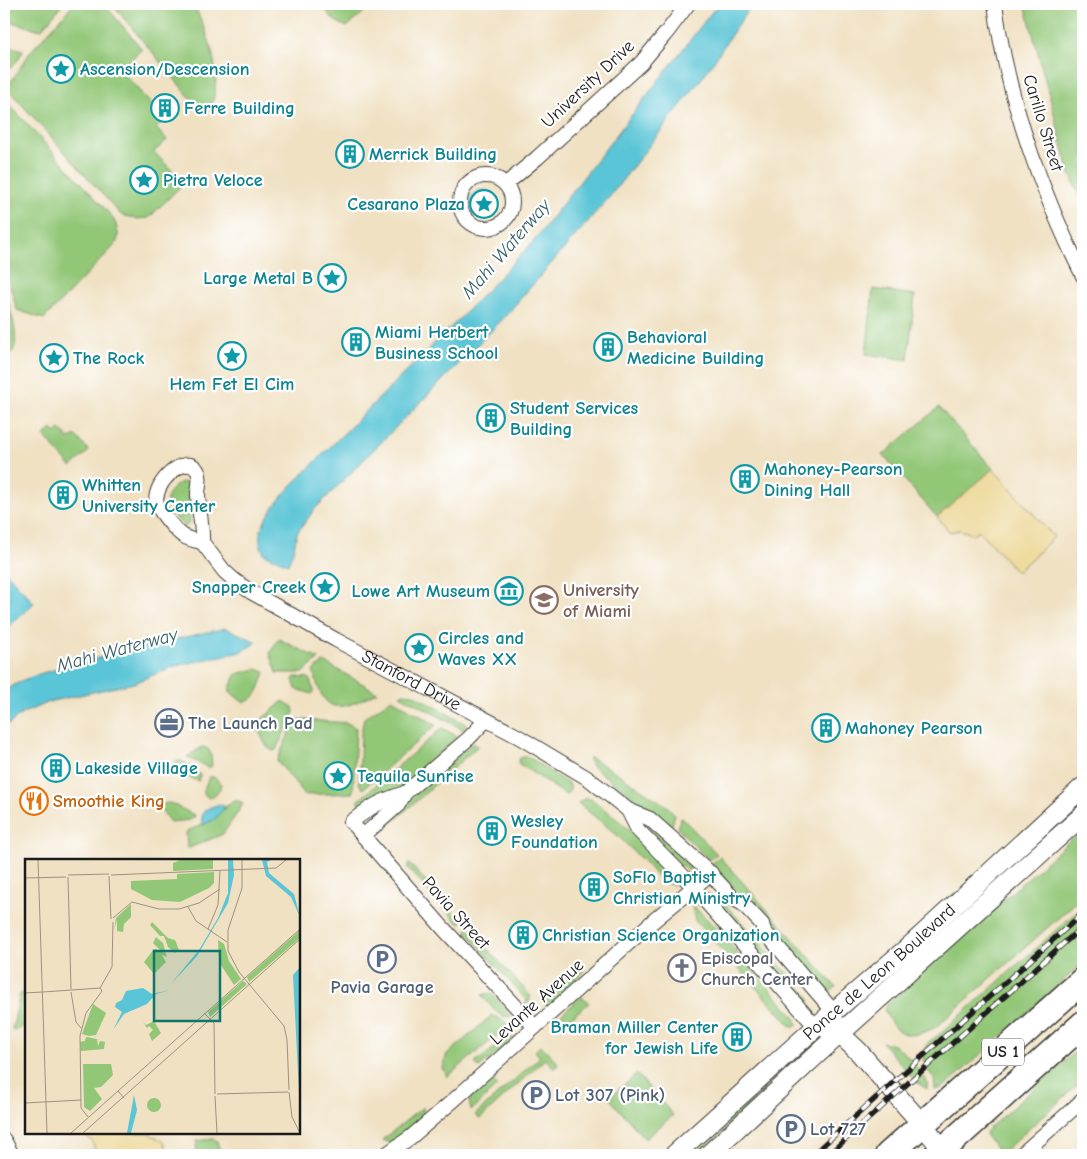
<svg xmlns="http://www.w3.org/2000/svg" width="1087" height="1159" viewBox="0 0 1087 1159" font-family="'Comic Neue',sans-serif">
<rect width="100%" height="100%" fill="#fff"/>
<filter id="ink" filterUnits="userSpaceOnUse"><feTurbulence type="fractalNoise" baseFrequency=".02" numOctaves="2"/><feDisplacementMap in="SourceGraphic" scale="10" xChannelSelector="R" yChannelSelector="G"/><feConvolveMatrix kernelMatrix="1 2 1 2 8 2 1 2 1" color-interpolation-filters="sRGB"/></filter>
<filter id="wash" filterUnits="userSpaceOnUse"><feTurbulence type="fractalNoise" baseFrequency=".0096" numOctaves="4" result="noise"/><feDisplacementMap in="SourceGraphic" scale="20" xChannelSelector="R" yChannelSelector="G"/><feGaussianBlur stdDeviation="1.12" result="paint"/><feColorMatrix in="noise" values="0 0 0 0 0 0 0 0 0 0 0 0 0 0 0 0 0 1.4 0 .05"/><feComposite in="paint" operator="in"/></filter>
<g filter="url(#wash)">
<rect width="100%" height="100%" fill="#f0e1c3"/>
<g fill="#93c778" stroke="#58724a">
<path d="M6,4H63L41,30L4,20Z"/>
<path d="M74,4H104L142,49L120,69L165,120L156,128L167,140L154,152L184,183L149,218L137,219L121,215L7,88L31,51Z"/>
<path d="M112,4H193C209,33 226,81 208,112L206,111L204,113L202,112Z"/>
<path d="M320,4H373L347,27L335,21Z"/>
<path d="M1025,4H1083V203L1070,174Z"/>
<path d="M4,45L23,50L18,60L7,71H5Z"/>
<path d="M4,100H5L109,213C116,221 121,234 116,244L44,319L17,310L4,264Z"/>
<path d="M4,288C8,301 21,339 13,351C11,354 6,356 4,359Z"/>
<path d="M873,289L915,295L908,360L866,354Z"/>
<path d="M939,407L993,469L937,517L883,455Z"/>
<path d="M52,429L55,433L60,429L69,439L75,435L89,451L71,467L44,436Z"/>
<path d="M183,482L188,484L190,523L187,526H184C168,511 156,494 183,482Z"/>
<path d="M281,639V640L319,659L303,673H277L270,653L277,641Z"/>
<path d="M324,662L377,692C363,698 339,715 326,701C319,693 316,681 313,671Z"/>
<path d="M256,669L265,672C261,683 258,701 243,702L230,692V687L237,674Z"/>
<path d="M295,677L309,678L314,691L312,694L296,689L293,679Z"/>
<path d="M403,693L413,694L464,723L466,724L464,730L400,695Z"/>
<path d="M392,699L436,725L363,789L359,783L361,733L364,718Z"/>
<path d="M283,701L293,707L294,712L276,750L273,751L267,747L257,728L261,720Z"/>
<path d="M295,719L347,723L356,728L353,791L352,793L302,795L304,793L277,761Z"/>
<path d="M442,728L458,737L399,789L361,804L358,801Z"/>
<path d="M472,743L478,746L384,830L383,825Z"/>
<path d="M202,747C212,747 211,757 212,765L211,767H207L187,757Z"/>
<path d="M527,756L570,785V790L566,795L518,763L520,758Z"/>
<path d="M589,757L617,773L668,807L675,814L672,825H667L592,766L589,760Z"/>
<path d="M179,761C188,762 194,769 200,775L199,781L185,777L174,767L175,762Z"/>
<path d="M209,777H214L222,784C220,790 215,796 209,798L204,794V789Z"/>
<path d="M586,798L593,800C611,814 675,864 674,885L661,882L649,867L617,835L578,803Z"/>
<path d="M234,801H239L243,803L242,806L223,834L189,848L187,847L186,833L187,831L214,820L225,807Z"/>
<path d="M170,803L194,815L195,817L190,820L170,822L158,807L161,804Z"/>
<path d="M681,817L717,854L709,860L677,828Z"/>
<path d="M645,827H649L692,865L689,870H686L644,829Z"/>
<path d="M1083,829V896L936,1027C908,1041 896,1037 884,1009L888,1003Z"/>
<path d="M720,857L836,987L829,992L711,864Z"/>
<path d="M409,863L462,922L460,923H458L407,867Z"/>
<path d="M725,904L808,996L810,1000L809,1002L802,1001L723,912L721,907Z"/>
<path d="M692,906L696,909L706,918L793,1015L798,1024L793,1028L695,921Z"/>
<path d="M1083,906V963L949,1083L941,1088L935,1090L934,1078C926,1069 918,1055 927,1044C930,1040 936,1037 940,1034Z"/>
<path d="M468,928L530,995V1001L524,1006L527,1001L467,933Z"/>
<path d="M583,963V971L580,976L548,1007L541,998Z"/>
<path d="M21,993L26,995V1025L14,1031L12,1030L20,994Z"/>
<path d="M488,993L493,995L512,1016C499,1021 490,1004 482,995Z"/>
<path d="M580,998H584L589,1003L568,1020L560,1021L557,1018Z"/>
<path d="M492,1015L507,1023L505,1029L447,1077L443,1068L446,1056Z"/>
<path d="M509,1036L513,1038L509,1043L479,1068L475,1063Z"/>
<path d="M882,1042C899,1044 907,1056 917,1068C922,1075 929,1079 927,1089L916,1082Z"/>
<path d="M541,1045L558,1063L557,1067L554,1068L545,1059L480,1119L475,1115L540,1057L535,1051Z"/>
<path d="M1083,1045V1080L1001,1154L986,1136V1131Z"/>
<path d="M637,1074L673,1115L645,1139L609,1098Z"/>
<path d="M491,1079L497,1086L471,1111L469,1101L472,1095Z"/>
<path d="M756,1092L757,1094L751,1104L697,1155H693L706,1138Z"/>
<path d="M423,1107L424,1115L389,1143L382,1140Z"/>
<path d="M213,1139L217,1141L221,1155H199L196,1147L197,1141Z"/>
</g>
<g fill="#eeda9e" stroke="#857b5d">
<path d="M993,469L1054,537L1017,572L978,530L974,534L959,530L950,532L937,517Z"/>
<path d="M83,1133H148L164,1142L169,1155H96L93,1142Z"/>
</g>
<g fill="#5ac5d6" stroke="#3b7079">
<path d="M718,4H752L705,74L611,195L501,321L314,510L297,533L294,548L288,564L264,554C263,551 261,547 260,543C256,526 279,500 290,487L463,315L533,242Z"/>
<circle cx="484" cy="204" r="14"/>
<path d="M4,570L34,603L4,631Z"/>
<path d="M226,628L257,642L241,652L175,666L134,683L52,701L23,713L4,728V691L23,680L42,673L136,648Z"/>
<path d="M219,804L225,807L214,820L202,825C201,808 205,810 219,804Z"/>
</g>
</g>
<g filter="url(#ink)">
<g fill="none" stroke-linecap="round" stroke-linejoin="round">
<defs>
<g id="street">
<path d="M995,4C1007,99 1041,191 1083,276"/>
<circle cx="486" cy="202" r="26"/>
<path d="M506,184L537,158L641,63L667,32L688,4"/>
<path id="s1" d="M202,542C185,539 181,536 170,523C165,517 160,511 157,504C151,484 186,452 197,470C201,475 199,486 198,492C198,510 203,525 202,542L224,571L234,580L251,592L336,640L519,737L589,779L628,810L650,819L704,867L734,899L743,904L762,924L764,931L834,1012L840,1034"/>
<path d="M405,793C380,801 372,806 351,822L443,928L535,1027"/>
<path d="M628,810L638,830L686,879L816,1027"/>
<path d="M363,836L398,805L405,793L469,738L486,720"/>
<path d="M4,1140L12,1155"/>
<path d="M385,1155L411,1137L454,1100L652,922L711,873"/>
<path d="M1021,1155L1083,1100"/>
</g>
<g id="secondary">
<path d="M829,1031L840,1034L858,1051L922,1124L947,1155"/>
<path id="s2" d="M674,1155L816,1027L911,945L1083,787"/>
<path d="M708,1155L815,1056L1083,815"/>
</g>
<g id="highway">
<path d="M888,1155L1083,980"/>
<path d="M937,1155L1083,1024"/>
</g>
</defs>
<use href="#street" stroke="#3c3a35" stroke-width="16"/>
<use href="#secondary" stroke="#3c3a35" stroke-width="21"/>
<use href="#highway" stroke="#3c3a35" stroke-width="28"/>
<use href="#street" stroke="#fff" stroke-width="14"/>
<use href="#secondary" stroke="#fff" stroke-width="19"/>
<use href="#highway" stroke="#fff" stroke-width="25"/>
<defs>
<g id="rail">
<path d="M812,1155L1083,913"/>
<path d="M828,1155L1083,926"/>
</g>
</defs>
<use href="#rail" stroke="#1c1c1c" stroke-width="5.5"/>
<use href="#rail" stroke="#fff" stroke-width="4" stroke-dasharray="11" stroke-linecap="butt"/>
</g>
</g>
<defs>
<symbol id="sight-ring" viewBox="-11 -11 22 22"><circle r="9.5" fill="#fff" stroke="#0f9aa8" stroke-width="1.5"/><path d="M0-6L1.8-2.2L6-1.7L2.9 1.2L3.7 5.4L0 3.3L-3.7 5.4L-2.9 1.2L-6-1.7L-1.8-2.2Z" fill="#0f9aa8"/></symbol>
<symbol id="building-ring" viewBox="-11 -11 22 22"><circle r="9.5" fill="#fff" stroke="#0f9aa8" stroke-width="1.5"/><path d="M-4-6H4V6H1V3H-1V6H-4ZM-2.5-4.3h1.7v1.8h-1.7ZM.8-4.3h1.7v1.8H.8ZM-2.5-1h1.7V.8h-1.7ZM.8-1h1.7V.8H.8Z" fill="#0f9aa8"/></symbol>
<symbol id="museum-ring" viewBox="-11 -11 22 22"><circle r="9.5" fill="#fff" stroke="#0f9aa8" stroke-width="1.5"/><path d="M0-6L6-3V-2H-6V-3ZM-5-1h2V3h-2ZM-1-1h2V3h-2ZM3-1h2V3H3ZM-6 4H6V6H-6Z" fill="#0f9aa8"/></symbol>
<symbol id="university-ring" viewBox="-11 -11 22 22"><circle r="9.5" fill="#fff" stroke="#8d6e63" stroke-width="1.5"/><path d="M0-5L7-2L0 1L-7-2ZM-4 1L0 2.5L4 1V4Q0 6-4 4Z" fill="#8d6e63"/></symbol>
<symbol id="office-ring" viewBox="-11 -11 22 22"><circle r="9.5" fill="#fff" stroke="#5c6f8a" stroke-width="1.5"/><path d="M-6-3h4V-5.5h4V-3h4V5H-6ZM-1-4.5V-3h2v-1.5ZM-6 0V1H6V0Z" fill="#5c6f8a"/></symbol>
<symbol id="restaurant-ring" viewBox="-11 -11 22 22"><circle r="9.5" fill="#fff" stroke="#e8710a" stroke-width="1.5"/><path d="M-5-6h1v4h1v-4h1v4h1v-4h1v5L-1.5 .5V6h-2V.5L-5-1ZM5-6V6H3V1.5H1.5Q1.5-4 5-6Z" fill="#e8710a"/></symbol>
<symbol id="parking-ring" viewBox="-11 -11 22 22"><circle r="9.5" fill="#fff" stroke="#5c6f8a" stroke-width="1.5"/><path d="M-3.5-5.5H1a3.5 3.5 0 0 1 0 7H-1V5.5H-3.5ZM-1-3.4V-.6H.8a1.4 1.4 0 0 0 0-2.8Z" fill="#5c6f8a"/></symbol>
<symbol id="church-ring" viewBox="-11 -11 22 22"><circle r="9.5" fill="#fff" stroke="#6b7280" stroke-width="1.5"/><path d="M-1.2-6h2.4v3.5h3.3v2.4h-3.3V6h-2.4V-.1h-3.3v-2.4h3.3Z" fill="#6b7280"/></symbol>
</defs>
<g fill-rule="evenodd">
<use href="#sight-ring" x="45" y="53" width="32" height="32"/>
<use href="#building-ring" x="149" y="92" width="32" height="32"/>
<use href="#building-ring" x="334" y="138" width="32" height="32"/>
<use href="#sight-ring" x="128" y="164" width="32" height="32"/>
<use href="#sight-ring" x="468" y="188" width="32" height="32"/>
<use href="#sight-ring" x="316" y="262" width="32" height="32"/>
<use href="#building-ring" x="340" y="326" width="32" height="32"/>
<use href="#building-ring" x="592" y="331" width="32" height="32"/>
<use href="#sight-ring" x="216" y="340" width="32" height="32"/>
<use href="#sight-ring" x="38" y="342" width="32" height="32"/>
<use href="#building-ring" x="475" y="402" width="32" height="32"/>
<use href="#building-ring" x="729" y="463" width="32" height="32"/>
<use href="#building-ring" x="47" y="479" width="32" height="32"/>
<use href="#sight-ring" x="309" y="571" width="32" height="32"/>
<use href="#museum-ring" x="493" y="575" width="32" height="32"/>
<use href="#university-ring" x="528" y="584" width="32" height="32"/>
<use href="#sight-ring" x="403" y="632" width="32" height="32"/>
<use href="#office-ring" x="153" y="707" width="32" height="32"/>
<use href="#building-ring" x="810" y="712" width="32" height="32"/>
<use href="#building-ring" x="40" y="752" width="32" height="32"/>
<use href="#sight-ring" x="322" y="760" width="32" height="32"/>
<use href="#restaurant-ring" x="18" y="785" width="32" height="32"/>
<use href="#building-ring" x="476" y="815" width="32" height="32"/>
<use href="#building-ring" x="578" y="871" width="32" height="32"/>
<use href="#building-ring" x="507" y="919" width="32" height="32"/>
<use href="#parking-ring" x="366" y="943" width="32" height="32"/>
<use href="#church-ring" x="666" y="952" width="32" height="32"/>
<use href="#building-ring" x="721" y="1021" width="32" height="32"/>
<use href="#parking-ring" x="520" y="1079" width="32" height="32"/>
<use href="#parking-ring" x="775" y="1113" width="32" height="32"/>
</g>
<g text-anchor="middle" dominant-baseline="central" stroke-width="4.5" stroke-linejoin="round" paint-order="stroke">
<rect fill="#fff" stroke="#606060" stroke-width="1" x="982" y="1038.5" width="42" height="27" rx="4"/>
<g font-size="16" font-weight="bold" fill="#1c1c1c">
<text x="1003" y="1052">US 1</text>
</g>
<g font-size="18" font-weight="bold" fill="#0d838f" stroke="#fff" text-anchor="start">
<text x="80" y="69">Ascension/Descension</text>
<text x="184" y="108">Ferre Building</text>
<text x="369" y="154">Merrick Building</text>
<text x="163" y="180">Pietra Veloce</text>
<text x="465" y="204" text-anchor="end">Cesarano Plaza</text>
<text x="313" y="278" text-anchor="end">Large Metal B</text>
<text x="375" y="332">Miami Herbert<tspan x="375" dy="21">Business School</tspan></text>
<text x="627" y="337">Behavioral<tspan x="627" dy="21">Medicine Building</tspan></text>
<text x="73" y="358">The Rock</text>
<text x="232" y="384" text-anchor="middle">Hem Fet El Cim</text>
<text x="510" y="408">Student Services<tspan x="510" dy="21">Building</tspan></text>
<text x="764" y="469">Mahoney-Pearson<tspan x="764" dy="21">Dining Hall</tspan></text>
<text x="82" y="485">Whitten<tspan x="82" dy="21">University Center</tspan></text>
<text x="306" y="587" text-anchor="end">Snapper Creek</text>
<text x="490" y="591" text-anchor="end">Lowe Art Museum</text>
<text x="438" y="638">Circles and<tspan x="438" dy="21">Waves XX</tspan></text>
<text x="845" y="728">Mahoney Pearson</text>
<text x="75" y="768">Lakeside Village</text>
<text x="357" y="776">Tequila Sunrise</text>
<text x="511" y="821">Wesley<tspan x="511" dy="21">Foundation</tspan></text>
<text x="613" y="877">SoFlo Baptist<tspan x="613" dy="21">Christian Ministry</tspan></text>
<text x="542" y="935">Christian Science Organization</text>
<text x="718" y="1027" text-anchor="end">Braman Miller Center<tspan x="718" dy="21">for Jewish Life</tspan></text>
</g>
<g font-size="18" fill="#1c1c1c" stroke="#fff">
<text transform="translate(588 84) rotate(-43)">University Drive</text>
<text transform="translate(1043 123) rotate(73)">Carillo Street</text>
<text stroke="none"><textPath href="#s1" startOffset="454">Stanford Drive</textPath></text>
<text transform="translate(456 913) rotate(48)">Pavia Street</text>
<text stroke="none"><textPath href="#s2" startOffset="275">Ponce de Leon Boulevard</textPath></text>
<text transform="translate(537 1002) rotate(-42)">Levante Avenue</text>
</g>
<g font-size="18" font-weight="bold" fill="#785e54" stroke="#fff" text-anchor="start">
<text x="563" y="590">University<tspan x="563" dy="21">of Miami</tspan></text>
</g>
<g font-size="18" font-weight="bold" fill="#4e5e75" stroke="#fff" text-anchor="start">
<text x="188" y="723">The Launch Pad</text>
<text x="382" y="987" text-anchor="middle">Pavia Garage</text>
<text x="555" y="1095">Lot 307 (Pink)</text>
<text x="810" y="1129">Lot 727</text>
</g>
<g font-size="18" font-weight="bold" fill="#c56008" stroke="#fff" text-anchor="start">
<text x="53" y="801">Smoothie King</text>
</g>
<g font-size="18" font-weight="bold" fill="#5b616d" stroke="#fff" text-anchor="start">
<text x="701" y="958">Episcopal<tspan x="701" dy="21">Church Center</tspan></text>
</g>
<g font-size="19" font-style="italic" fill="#356066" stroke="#fff">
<text transform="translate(506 249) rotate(-49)">Mahi Waterway</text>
<text transform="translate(117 650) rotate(-15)">Mahi Waterway</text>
</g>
</g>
<g transform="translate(25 859)">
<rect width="275" height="275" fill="#f0e1c3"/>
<path d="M155,1H188V10L148,12V4ZM189,13V24L184,29L155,43L127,41L106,30V22L152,20V15ZM106,45V58L99,65L98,73L92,72V61L89,71L91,59ZM127,63L143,79L150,81L154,91L150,94L143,88L139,77H135L125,66ZM275,71V79L224,123L222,118ZM131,78L138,84L142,98L137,96L141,103L129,115L119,103L129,90L135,91L128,84ZM193,81L199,85L204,102L216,120L209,126L194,103ZM218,122L222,125L185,158L183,153ZM68,145L81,154L71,176L64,177L57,175ZM129,162L136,174L127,182L124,175L128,171L124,167L122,169L118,163L121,166ZM61,178L72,180L73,187L75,182L80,183L79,190L56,192L55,183L60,182ZM58,205H86L88,216L76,228L69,229L77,240L65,252L59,248ZM122 246a7 7 0 1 1 14 0a7 7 0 1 1-14 0Z" fill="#93c778"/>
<path d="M203,1H208L209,16L203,44L172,97L145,126L174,91L193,59L203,34ZM237,1H246L242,3L244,14L269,35L275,58L266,38L241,17ZM275,108L274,118L275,132V253L268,116ZM118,129L127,135L145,131L131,135L122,145L99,155L88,171L97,153L90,148L91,144L97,141L101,132ZM109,236L112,251L106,274H102Z" fill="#5ac5d6"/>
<path fill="none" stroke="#9b9280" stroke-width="1" d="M13,1L22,274M217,1V29L203,71V92L214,113L259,167L262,181L264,231M43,16L84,15M86,16L251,9L261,1M84,17L86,60M43,18L46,130M0,19L41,18M163,48L171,62L202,83M88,59L107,43L134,50H154L174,44L195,30M183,70L193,46L195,12M75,129L87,108L88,63M18,133L75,129M46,133L51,163L56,169M0,134L17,133M179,154L189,164L190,235M93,232L275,70M264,233L267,258L275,274M192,235L263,233M190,237L192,274M0,244L56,241M63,258L56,249L55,177L61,154L77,132L75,129M46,274L93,232L99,239M58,274L275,80"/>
<path fill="#0f766e" fill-opacity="0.15" stroke="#0f766e" stroke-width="2.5" d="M129,92H195V162H129Z"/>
<rect width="275" height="275" fill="none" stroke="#1c1c1c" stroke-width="2.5"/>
</g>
<rect width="1087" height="1159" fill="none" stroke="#fff" stroke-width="20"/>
</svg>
